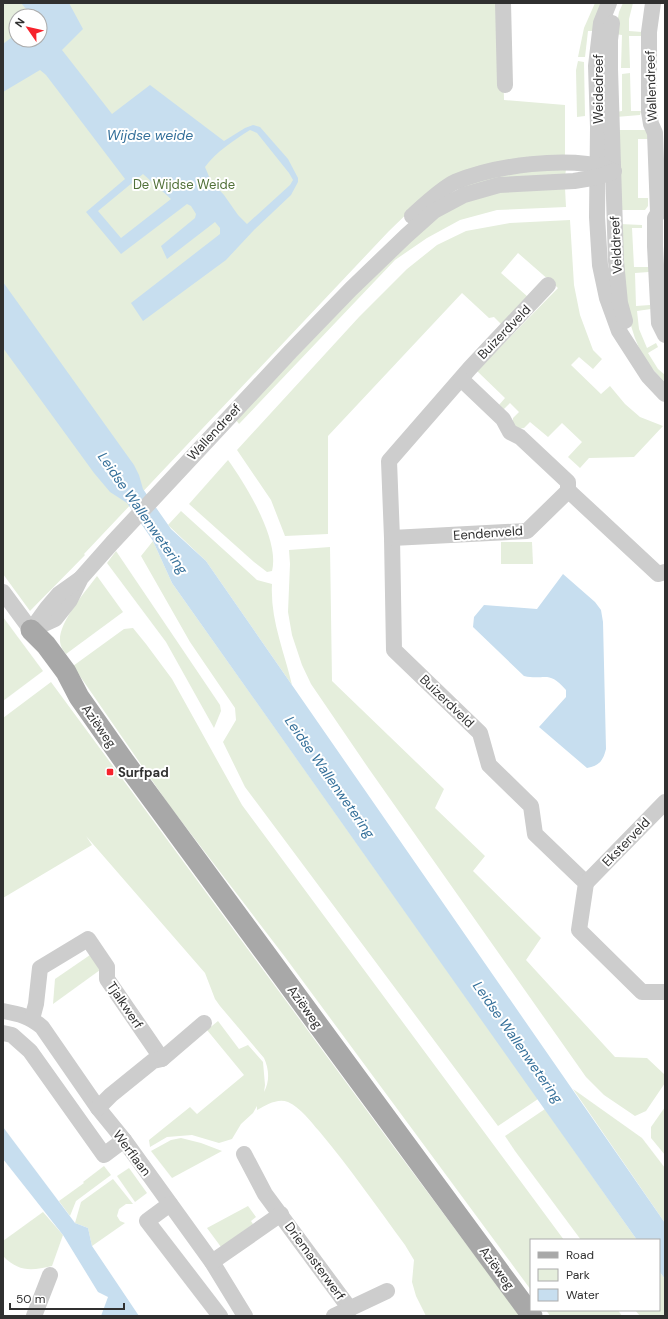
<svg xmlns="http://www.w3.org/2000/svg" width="668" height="1319" viewBox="0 0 668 1319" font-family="'DM Sans',sans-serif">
<rect width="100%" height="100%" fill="#fff"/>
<g fill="#e5eedc" fill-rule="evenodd">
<path d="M3,3H496L502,17L504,100L565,105V158L513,161L419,202L389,231L84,554L85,555C67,574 48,592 30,611L3,574ZM16,16H40V40H16Z"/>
<path d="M595,3H603L595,31H588L585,57H578L584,28Z"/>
<path d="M623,3H633L629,19V31L642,32V36H629L630,68H621L622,35L615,34L619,12Z"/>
<path d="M578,61L584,62L585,116L577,117L576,70Z"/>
<path d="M630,73L631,111H641L640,115L616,117V112L622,111V74Z"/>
<path d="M617,130H645L647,131L648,139H638V198H648V206L645,210H621Z"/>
<path d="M566,169L565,177L447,197L476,180L518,170Z"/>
<path d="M565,188L566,207L497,210L460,220L427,238L395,260L239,424L236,420L412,235L443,210L505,189Z"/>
<path d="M570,220L574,285L580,315L593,350L602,359L593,369L579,357L571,365L601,394L610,386L625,404L640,417L663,426L634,457L589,458L580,468L568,457L582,442L562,423L548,437L530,422L524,428L517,429L513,425V418L519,412L510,403L503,410L499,405L505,398L477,371L558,288L518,253L501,273L528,297L502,325L494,317L489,318L462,293L328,436V534L285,536L271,500L237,450L359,317L407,269L437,245L466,231L510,223Z"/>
<path d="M620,224L642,225V228H632L634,267H649V272L635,273L636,306L650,305L651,309L637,311L639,329L647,348L656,343L658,347L648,353L658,369L665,375V382C657,375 643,358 639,348C622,310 623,265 620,224Z"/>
<path d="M228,460C246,485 280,540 272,571L267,572L254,562L189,504Z"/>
<path d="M181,511L257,580L272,584C270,619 284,651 292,685L206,561L168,525Z"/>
<path d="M153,541L172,583L538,1099L498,1126L245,787L223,742L236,720L235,708L190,642L141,556Z"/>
<path d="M501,542H532L533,564H501Z"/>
<path d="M330,547L332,681L444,789L435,808L485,856L473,871L541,938L526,960L615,1057L647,1058L665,1075V1083L646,1111L635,1116L604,1095L586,1077L369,769L311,684L302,665L292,635L288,612L290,564L289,550Z"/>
<path d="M116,551L220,705L221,711L214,728L166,642L107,563Z"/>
<path d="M97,576L123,612L66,654C63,650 60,646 60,640C59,622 86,591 97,576Z"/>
<path d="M3,617L43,671L3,701Z"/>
<path d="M133,628L146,644L172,679L242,805L564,1240H531V1290L285,957L169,805L73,666L124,629Z"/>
<path d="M51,682L390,1142L520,1316H426L416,1296L412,1282L414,1260L405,1245C377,1207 350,1168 319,1131C310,1121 301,1108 288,1102C277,1098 267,1105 257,1110V1106L253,1113L241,1124L232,1139L219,1143L192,1135L167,1137L150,1147L149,1140L190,1107L197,1114L244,1075L207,1030L218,1021L239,1049L248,1045L263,1062L265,1085L264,1092C270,1081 269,1069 264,1058L220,1006L215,999L205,973L86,836L92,845L3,898V718Z"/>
<path d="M90,955L100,970L53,1004L55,979Z"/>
<path d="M573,1089L642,1138L665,1168V1223Z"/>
<path d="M665,1107V1155L651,1138V1127Z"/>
<path d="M545,1109L637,1240H581L515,1151L505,1136Z"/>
<path d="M181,1138L201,1143L222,1151L172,1178L151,1151L171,1140Z"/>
<path d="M104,1166L111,1175L76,1201L70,1216L59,1201L84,1183L83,1182Z"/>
<path d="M129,1168L147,1193L135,1202L117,1176Z"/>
<path d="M113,1179L133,1204H126L119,1209L117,1216L120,1221L125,1223L92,1246L88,1228L75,1223L81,1202Z"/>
<path d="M248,1206L256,1217L251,1221L253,1224L221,1247L207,1228Z"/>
<path d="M43,1212L63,1235L52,1266C31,1271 19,1272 3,1256V1241Z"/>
<path d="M659,1271L665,1279V1316H640L635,1310H659Z"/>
<path d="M546,1310H618L622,1316H550Z"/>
</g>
<g fill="#c7deef" fill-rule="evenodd">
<path d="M21,3H69L83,29L62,50L112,114L150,85L224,141L245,128L253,125L260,127L288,159L298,178V182L291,195L254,230L226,260L143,321L131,303L220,234V228L215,222L167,259L161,246L195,218L196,214L191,206L187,204L121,254L86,212L125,179L46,75L40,70L3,92V44L16,34V40H40V16H32ZM250,130L257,133L289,173L293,180L290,185L247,224L238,215L224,195L211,181L205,167C216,152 234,140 250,130ZM143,174L171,199L121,238L98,211Z"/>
<path d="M3,282L134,465L139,475L143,489L171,529L206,561L665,1223V1279L659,1271V1240H637L172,583L153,541L127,503L110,492L94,473L3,348Z"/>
<path d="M563,574L595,602L601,610L603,622L606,749C603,761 599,766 587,768L539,727L566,697V690C548,669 545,681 524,676L473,627L474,617L484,605L537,609Z"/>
<path d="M3,1127L75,1223L88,1228L92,1246L139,1316H101L108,1297L98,1292L63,1235L3,1159Z"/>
</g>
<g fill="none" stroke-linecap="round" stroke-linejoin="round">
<g stroke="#cdcdcd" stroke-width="16">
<path d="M503,3L505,85"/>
<path d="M609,3L601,23L596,66L598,127L597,217L600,265L607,298L619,331L648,376L665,394"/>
<path d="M653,3L649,32V112L651,124L655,133L658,213L655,218V246L659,323L665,335"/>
<path d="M612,23L610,40V69L616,261L620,303L625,321"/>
<path d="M412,216C424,205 442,188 455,182C496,165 566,156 608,168"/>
<path d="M548,285L470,368L389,461L392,538L394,650L480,733L489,765L531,806L535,834L586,883L579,930L642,992H665"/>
<path d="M461,379L503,419L510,432L520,437L568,482V491L572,494L658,574L665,572"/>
<path d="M392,538L527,531L568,491"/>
<path d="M3,592L31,630"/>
<path d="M31,630L55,619L70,600L81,578L112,543L291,351L351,289L406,236L434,211L464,195L499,185L574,181L598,177L614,171"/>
<path d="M31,630L47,608L59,594L80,579"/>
<path d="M586,883L665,802"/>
<path d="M3,1011C19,1014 29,1016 42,1027L98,1108L124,1140L212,1262L245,1316"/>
<path d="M32,1019L36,1004L40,968L88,939L107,967V979L162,1059"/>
<path d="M3,1033L12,1035L30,1051L104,1155L124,1140"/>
<path d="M98,1108L111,1095L153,1061L162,1059L204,1023"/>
<path d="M244,1154L265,1194L350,1309"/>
<path d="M170,1204L147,1221L220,1316"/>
<path d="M212,1262L281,1214"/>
<path d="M34,1316L50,1275"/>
<path d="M334,1316L387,1291"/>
</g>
<path stroke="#a8a8a8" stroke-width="21" d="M31,630L46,645L66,672L79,697L124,761L532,1316"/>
</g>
<rect fill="#f6232c" stroke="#fff" stroke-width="1.5" x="106" y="768" width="8" height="8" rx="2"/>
<g text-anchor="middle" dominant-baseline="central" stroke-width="4" stroke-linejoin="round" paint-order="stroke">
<g font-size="13" fill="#303030" stroke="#fff">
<text transform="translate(651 86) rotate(-92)">Wallendreef</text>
<text transform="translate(598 89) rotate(-90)">Weidedreef</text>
<text transform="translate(616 245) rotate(-93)">Velddreef</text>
<text transform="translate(504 332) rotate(-46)">Buizerdveld</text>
<text transform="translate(214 432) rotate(-47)">Wallendreef</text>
<text transform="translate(488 533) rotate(-4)">Eendenveld</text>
<text transform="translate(447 701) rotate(44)">Buizerdveld</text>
<text transform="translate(99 726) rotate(55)">Aziëweg</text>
<text transform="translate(626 842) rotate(-46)">Eksterveld</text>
<text transform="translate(125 1005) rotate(56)">Tjalkwerf</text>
<text transform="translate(305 1007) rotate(54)">Aziëweg</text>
<text transform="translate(132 1153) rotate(53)">Werflaan</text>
<text transform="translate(315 1261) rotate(54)">Driemasterwerf</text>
<text transform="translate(497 1268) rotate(54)">Aziëweg</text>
</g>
<g font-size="13" fill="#517038" stroke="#fff">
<text x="184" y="184">De Wijdse Weide</text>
</g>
<g font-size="13" font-weight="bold" fill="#303030" stroke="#fff" text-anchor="start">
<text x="118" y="772">Surfpad</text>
</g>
<g font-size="14" font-style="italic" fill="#35709a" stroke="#fff">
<text x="150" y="135">Wijdse weide</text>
<text transform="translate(143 513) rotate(55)">Leidse Wallenwetering</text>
<text transform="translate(330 777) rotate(55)">Leidse Wallenwetering</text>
<text transform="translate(518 1042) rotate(55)">Leidse Wallenwetering</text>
</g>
</g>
<rect width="668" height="1319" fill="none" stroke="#303030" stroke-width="8"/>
<rect x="530" y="1239" width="130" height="72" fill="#ffffff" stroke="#acacac"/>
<rect x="538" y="1252" width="20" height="6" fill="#a8a8a8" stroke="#acacac"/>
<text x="566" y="1259" font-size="12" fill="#303030">Road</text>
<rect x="538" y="1269" width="20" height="12" fill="#e5eedc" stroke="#acacac"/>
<text x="566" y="1279" font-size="12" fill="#303030">Park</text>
<rect x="538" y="1289" width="20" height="12" fill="#c7deef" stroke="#acacac"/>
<text x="566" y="1299" font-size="12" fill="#303030">Water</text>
<g transform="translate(28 28) rotate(304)"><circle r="19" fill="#ffffff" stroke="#acacac"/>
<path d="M0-3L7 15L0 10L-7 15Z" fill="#f6232c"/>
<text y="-6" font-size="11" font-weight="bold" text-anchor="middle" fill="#303030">N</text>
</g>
<path d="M10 1303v6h114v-6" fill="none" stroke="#303030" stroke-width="2"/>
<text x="16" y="1303" font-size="12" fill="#303030" stroke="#ffffff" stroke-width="3" paint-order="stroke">50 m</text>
</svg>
